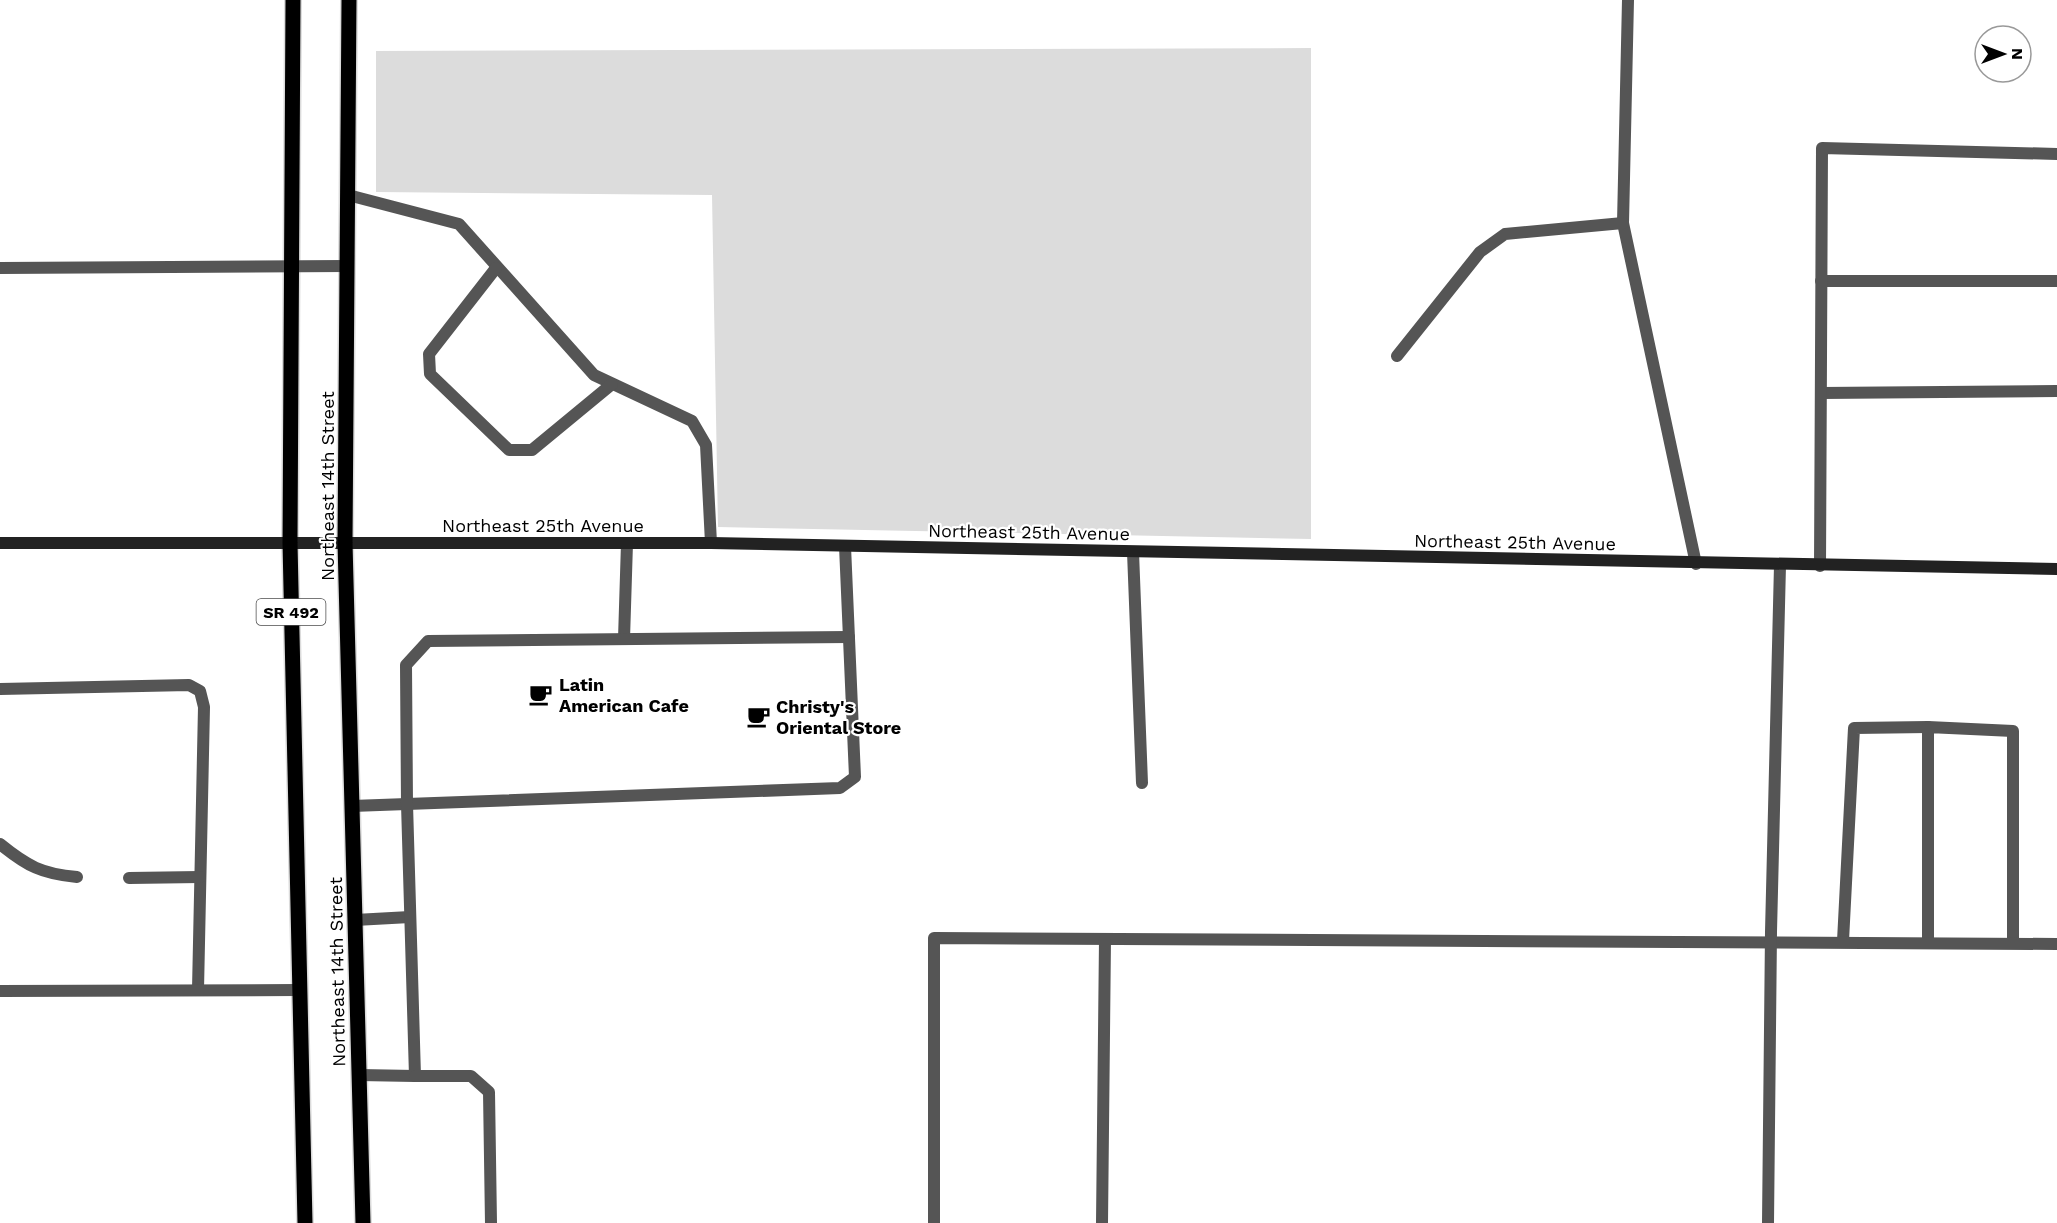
<svg xmlns="http://www.w3.org/2000/svg" width="2057" height="1223" viewBox="0 0 2057 1223" font-family="'Work Sans',sans-serif">
<rect width="100%" height="100%" fill="#fff"/>
<path fill="#dcdcdc" d="M1311,48V539L718,527L712,195L376,192V51Z"/>
<g fill="none" stroke-linecap="round" stroke-linejoin="round">
<defs>
<g id="primary">
<path d="M293,0L290,543L305,1223"/>
<path d="M349,0L345,543L363,1223"/>
</g>
</defs>
<use href="#primary" stroke="#dbdbdb" stroke-width="18"/>
<g stroke="#555" stroke-width="12">
<path d="M1628,0L1623,223L1696,564"/>
<path d="M348,195L459,224L594,375L692,421L706,445L711,543"/>
<path d="M0,268L347,266"/>
<path d="M496,268L429,354L430,374L509,450H532L612,384"/>
<path d="M1821,281H2057"/>
<path d="M1397,356L1480,252L1505,234L1623,223"/>
<path d="M1821,393L2057,391"/>
<path d="M1133,552L1142,783"/>
<path d="M1820,566L1822,148L2057,154"/>
<path d="M624,639L627,543"/>
<path d="M0,689L189,685L200,691L204,707L198,990"/>
<path d="M352,806L840,788L855,777L845,546"/>
<path d="M0,844C27,866 42,874 77,877"/>
<path d="M129,878L200,877"/>
<path d="M355,920L410,917"/>
<path d="M1843,941L1854,728L1928,727"/>
<path d="M1928,942V727L2013,731V943"/>
<path d="M0,991L298,990"/>
<path d="M359,1075L415,1076L407,804L406,665L428,641L849,637"/>
<path d="M415,1076H471L489,1092L491,1223"/>
<path d="M934,1223V938L2057,944"/>
<path d="M1102,1223L1105,939"/>
<path d="M1768,1223L1771,932L1780,565"/>
</g>
<path stroke="#222" stroke-width="12" d="M0,543H711L2057,569"/>
<use href="#primary" stroke="#000" stroke-width="15"/>
</g>
<defs>
<symbol id="cafe-bare" viewBox="-9 -9 18 18"><path d="M-5.5-4.5H6V0H3Q3 3.5 0 3.5H-2.5Q-5.5 3.5-5.5 0ZM3-3.2v2h1.7v-2ZM-6 4.5H4V6H-6Z" fill="#000" stroke="#fff" stroke-width="2.5" paint-order="stroke"/></symbol>
</defs>
<g fill-rule="evenodd">
<use href="#cafe-bare" x="524" y="678" width="33" height="33"/>
<use href="#cafe-bare" x="742" y="700" width="33" height="33"/>
</g>
<g text-anchor="middle" dominant-baseline="central" stroke-width="4.5" stroke-linejoin="round" paint-order="stroke">
<rect fill="#fff" stroke="#4c4c4c" stroke-width="1.5" x="256.5" y="599" width="69" height="26" rx="4.5"/>
<g font-size="16" font-weight="bold" fill="#000">
<text x="291" y="612">SR 492</text>
</g>
<g font-size="18" fill="#000" stroke="#fff">
<text transform="translate(327 486) rotate(-90)">Northeast 14th Street</text>
<text x="543" y="525">Northeast 25th Avenue</text>
<text transform="translate(1029 532) rotate(1)">Northeast 25th Avenue</text>
<text transform="translate(1515 542) rotate(1)">Northeast 25th Avenue</text>
<text transform="translate(337 972) rotate(-91)">Northeast 14th Street</text>
</g>
<g font-size="18" font-weight="bold" fill="#000" stroke="#fff" text-anchor="start">
<text x="559" y="684">Latin<tspan x="559" dy="21">American Cafe</tspan></text>
<text x="776" y="706">Christy's<tspan x="776" dy="21">Oriental Store</tspan></text>
</g>
</g>
<g transform="translate(2003 54) rotate(90)"><circle r="28" fill="#ffffff" stroke="#999999" stroke-width="1.5"/>
<path d="M0-4.5L10 22L0 15L-10 22Z" fill="#000000"/>
<text y="-9" font-size="16" font-weight="bold" text-anchor="middle" fill="#000000">N</text>
</g>
</svg>
